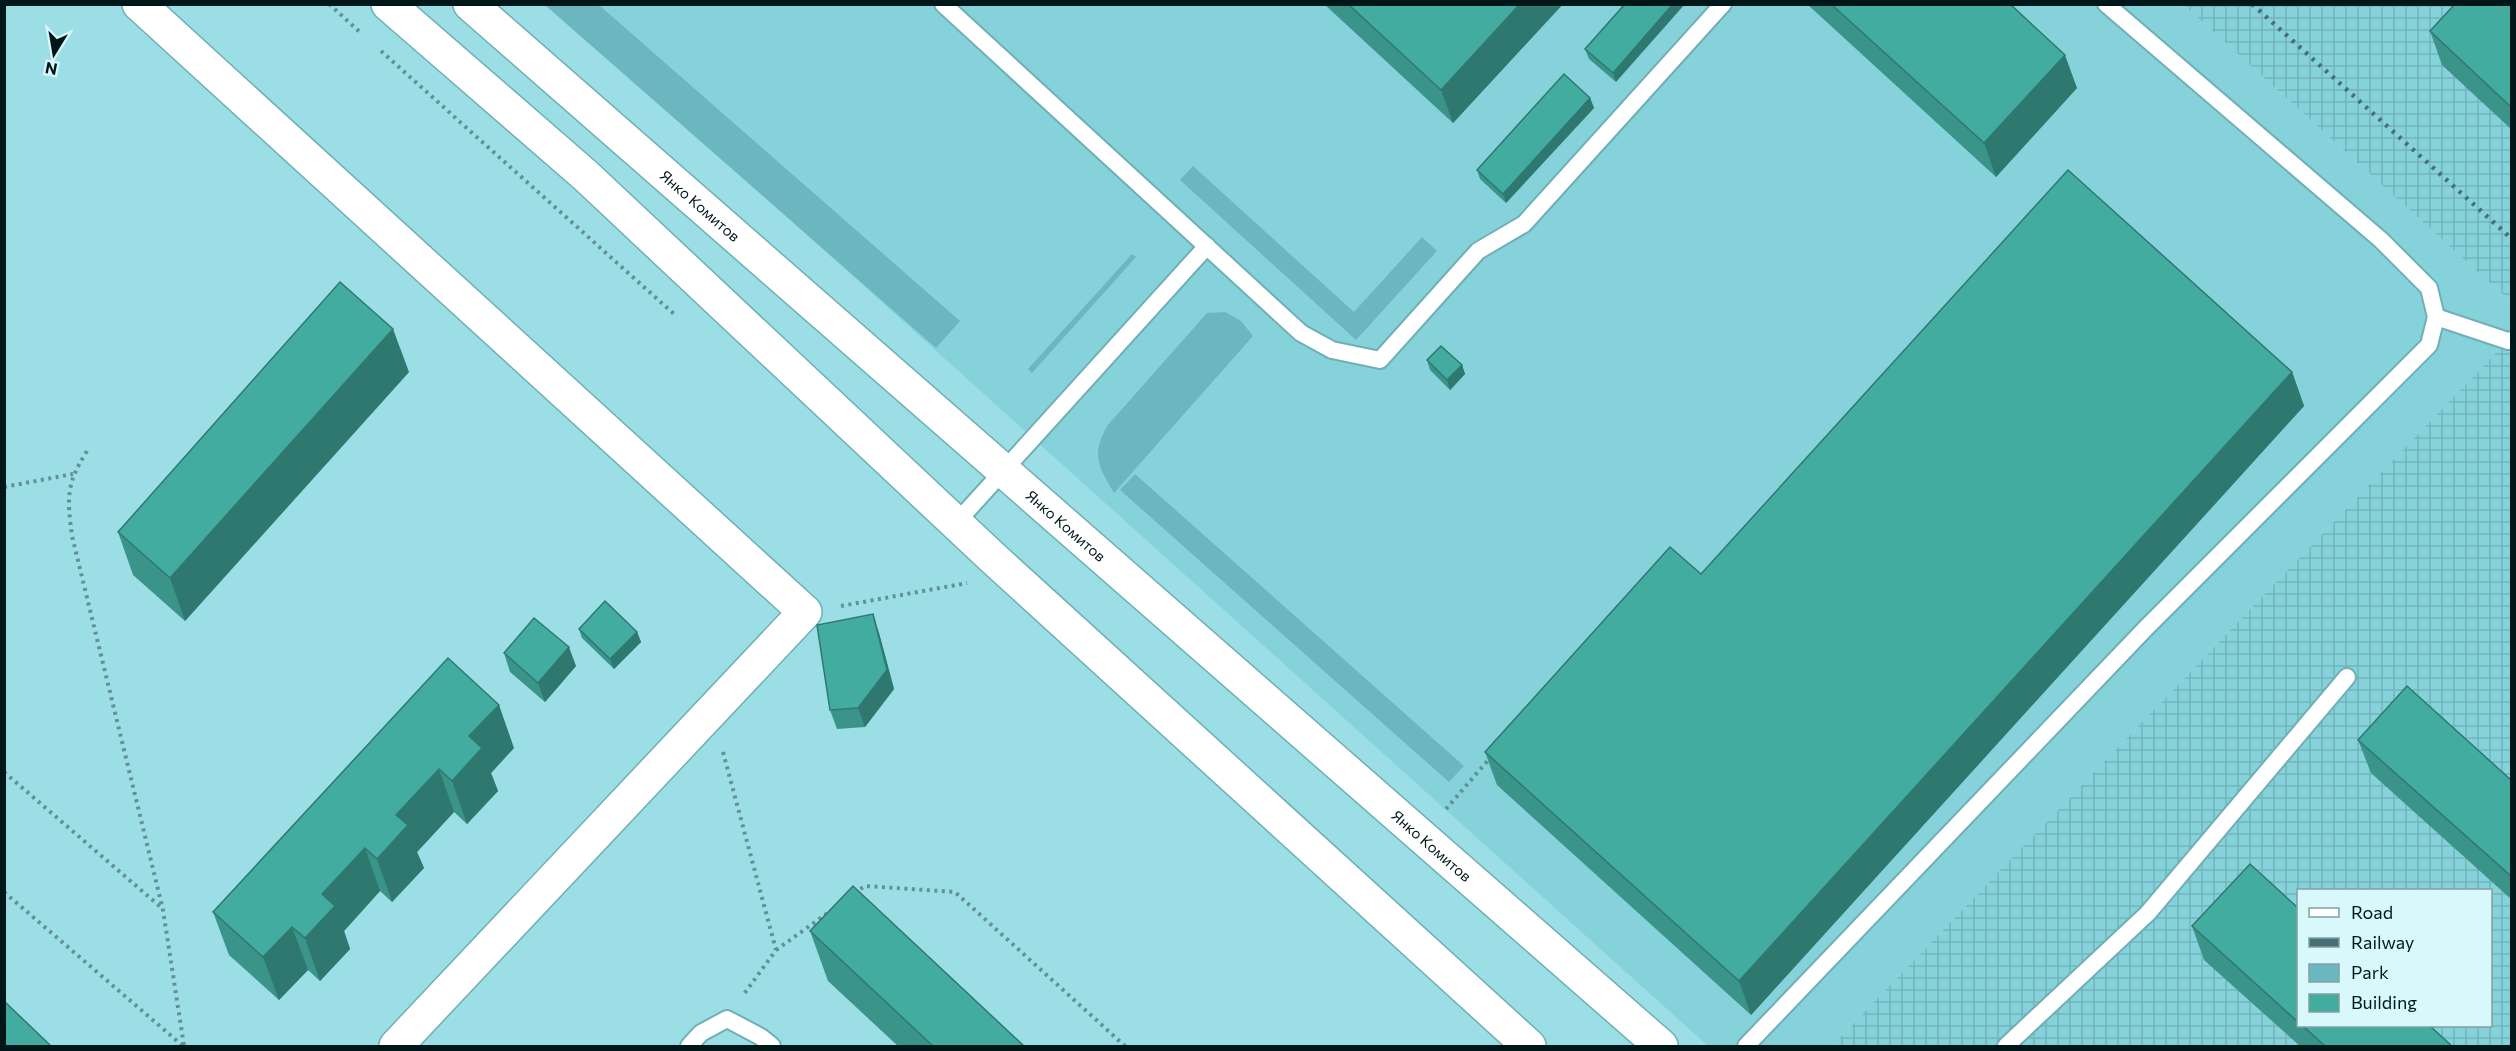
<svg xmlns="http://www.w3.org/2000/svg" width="2516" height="1051" viewBox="0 0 2516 1051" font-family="Commissioner,sans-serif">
<defs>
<pattern id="industrial-grid" width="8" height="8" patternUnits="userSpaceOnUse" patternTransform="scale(1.5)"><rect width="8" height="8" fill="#86d2db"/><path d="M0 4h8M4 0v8" fill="none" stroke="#72b4bb"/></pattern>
</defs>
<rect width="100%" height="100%" fill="#9cdee5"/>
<path fill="#86d2db" d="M552,5H2184L2511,302V337L1832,1046H1708Z"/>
<g fill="url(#industrial-grid)" fill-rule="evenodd">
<path d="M2184,5H2511V302Z"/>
<path d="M2511,337V1046H1832ZM2298,890H2490V1026H2298Z"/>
</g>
<g fill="#6cb7bf">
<path d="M545,5H599L960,321L936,348Z"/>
<path d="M1193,166L1354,312L1422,237L1437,251L1356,340L1180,180Z"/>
<path d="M1132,254L1136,257L1032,373L1028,369Z"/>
<path d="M1225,312L1241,321L1253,336L1114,493C1098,465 1091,456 1107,426L1207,313Z"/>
<path d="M1135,474L1464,766L1449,782L1120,490Z"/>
</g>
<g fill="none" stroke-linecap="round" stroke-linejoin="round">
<defs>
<g id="service">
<path d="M943,4L1301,333L1332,350L1380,360L1478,251L1524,224L1723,4"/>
<path d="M2436,317L2508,341L2512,340"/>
<path d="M956,523L1207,246"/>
<path d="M689,1046L701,1033L727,1019L761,1037L772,1046"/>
<path d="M1746,1046L2146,628L2429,345L2436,317L2429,288L2381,240L2106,4"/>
<path d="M2006,1046L2148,913L2347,677"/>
</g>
<path id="minor" d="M139,4L805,612L396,1046"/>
<g id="secondary">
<path d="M388,4L585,175L993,558L1529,1046"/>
<path id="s1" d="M470,4L1661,1046"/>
</g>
</defs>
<use href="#service" stroke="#6fafb6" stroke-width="20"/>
<use href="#minor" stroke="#6fafb6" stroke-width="36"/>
<use href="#secondary" stroke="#6fafb6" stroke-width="36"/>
<g stroke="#609197" stroke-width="4" stroke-dasharray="3 4.5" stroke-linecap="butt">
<path d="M329,4L362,34"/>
<path d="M381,51L674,314"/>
<path d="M87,451C66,484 67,498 72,536L163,910L184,1046"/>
<path d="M4,487L73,474"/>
<path d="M841,606L967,583"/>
<path d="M723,752L776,950L744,994"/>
<path d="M4,772L163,909"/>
<path d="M1446,809L1490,758"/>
<path d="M4,892L183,1046"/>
<path d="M854,893L865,886L955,892L1125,1046"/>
<path d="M776,950L829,912"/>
</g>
<use href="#service" stroke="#fff" stroke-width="16"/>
<use href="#minor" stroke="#fff" stroke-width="33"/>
<use href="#secondary" stroke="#fff" stroke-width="33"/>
<path stroke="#467075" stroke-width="4.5" stroke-dasharray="3 6" stroke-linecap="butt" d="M2252,4L2512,239"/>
</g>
<g fill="#3a948a">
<path d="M1324,4H1563L1453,123Z"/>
<path d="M1625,4L1616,82L1589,59L1585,49Z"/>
<path d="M1807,4H2010L2077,88L1996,177Z"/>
<path d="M2511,4V129L2442,65L2430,31Z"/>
<path d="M1590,98L1594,108L1506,203L1480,179L1477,170Z"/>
<path d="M1427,360L1462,365L1465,374L1450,390L1430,370Z"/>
<path d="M409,372L185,621L133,575L118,532Z"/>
<path d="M2292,372L2304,406L1751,1015L1497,785L1485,752L1701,574Z"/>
<path d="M579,629L637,632L641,642L614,669L582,638Z"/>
<path d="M879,633L894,689L865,727L837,729L830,710Z"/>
<path d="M504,653L576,666L545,702L510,672Z"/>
<path d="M448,658L514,748L491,773L498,791L467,824L454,812L417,852L424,868L392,902L380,891L344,931L350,949L320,981L308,970L279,1000L229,955L213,912Z"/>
<path d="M2358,740L2511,780V899L2371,773Z"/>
<path d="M2298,908V1026H2430L2453,1047H2301L2204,960L2192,926Z"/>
<path d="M810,931L1025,1047H899L828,981Z"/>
</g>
<g fill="#2f7870">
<path d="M1520,4H1563L1453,123L1441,90Z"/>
<path d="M1673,4H1685L1616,82L1613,73Z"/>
<path d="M2065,55L2077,88L1996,177L1984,143Z"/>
<path d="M1590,98L1594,108L1506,203L1503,194Z"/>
<path d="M393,329L409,372L185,621L170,578Z"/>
<path d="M1462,365L1465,374L1450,390L1447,380Z"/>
<path d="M2292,372L2304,406L1751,1015L1739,981Z"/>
<path d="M873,614L879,633L894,689L865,727L858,708Z"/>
<path d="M637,632L641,642L614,669L610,659Z"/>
<path d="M569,647L576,666L545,702L538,683Z"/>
<path d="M499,705L514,748L491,773L498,791L467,824L452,781L469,736Z"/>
<path d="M439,769L454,812L417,852L424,868L392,902L377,859L396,815Z"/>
<path d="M365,848L380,891L344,931L350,949L320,981L305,938L322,894Z"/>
<path d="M292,927L308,970L279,1000L263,957Z"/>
</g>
<g fill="#43aca0" stroke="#2f7870" stroke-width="1.5">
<path d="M1348,4H1520L1441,90Z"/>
<path d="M1625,4H1673L1613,73L1585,49Z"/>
<path d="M1831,4H2010L2065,55L1984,143Z"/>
<path d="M2455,4H2511V107L2430,31Z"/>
<path d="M1564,74L1590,98L1503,194L1477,170Z"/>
<path d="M2068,170L2292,372L1739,981L1485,752L1670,547L1701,574Z"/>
<path d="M340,282L393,329L170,578L118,532Z"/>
<path d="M1441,346L1462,365L1447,380L1427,360Z"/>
<path d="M605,601L637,632L610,659L579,629Z"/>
<path d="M873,614L887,670L858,708L830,710L817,625Z"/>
<path d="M534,618L569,647L538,683L504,653Z"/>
<path d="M448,658L499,705L469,736L482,748L452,781L439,769L396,815L408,825L377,859L365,848L322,894L335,906L305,938L292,927L263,957L213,912Z"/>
<path d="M2407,686L2511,780V876L2358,740Z"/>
<path d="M2250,864L2298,908V1022L2192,926Z"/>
<path d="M853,886L1025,1047H934L810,931Z"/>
<path d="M4,1001L52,1047H4Z"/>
<path d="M2303,1026H2430L2453,1047H2326Z"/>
</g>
<g text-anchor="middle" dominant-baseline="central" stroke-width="4.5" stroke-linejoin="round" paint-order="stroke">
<g font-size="15" fill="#00171a" stroke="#d8f8fc">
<text stroke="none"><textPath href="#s1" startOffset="306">Янко Комитов</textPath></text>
<text stroke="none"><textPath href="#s1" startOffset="792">Янко Комитов</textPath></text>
<text stroke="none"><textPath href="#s1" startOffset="1278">Янко Комитов</textPath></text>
</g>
</g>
<rect width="2516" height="1051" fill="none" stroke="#00171a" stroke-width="12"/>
<rect x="2297" y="889" width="195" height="138" fill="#d8f8fc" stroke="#829ea2" stroke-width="1.5"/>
<rect x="2309" y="908" width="30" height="9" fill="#ffffff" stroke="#829ea2" stroke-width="1.5"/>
<text x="2351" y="919" font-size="18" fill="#00171a">Road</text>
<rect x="2309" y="938" width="30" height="9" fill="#467075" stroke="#829ea2" stroke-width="1.5"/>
<text x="2351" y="949" font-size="18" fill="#00171a">Railway</text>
<rect x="2309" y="964" width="30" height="18" fill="#6cb7bf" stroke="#829ea2" stroke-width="1.5"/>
<text x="2351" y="979" font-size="18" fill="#00171a">Park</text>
<rect x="2309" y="994" width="30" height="18" fill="#43aca0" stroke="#829ea2" stroke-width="1.5"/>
<text x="2351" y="1009" font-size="18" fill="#00171a">Building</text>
<g transform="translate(54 54) rotate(191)" stroke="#d8f8fc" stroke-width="4.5" paint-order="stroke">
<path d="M0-4.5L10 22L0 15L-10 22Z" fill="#00171a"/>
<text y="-9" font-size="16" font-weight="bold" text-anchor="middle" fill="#00171a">N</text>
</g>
</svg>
